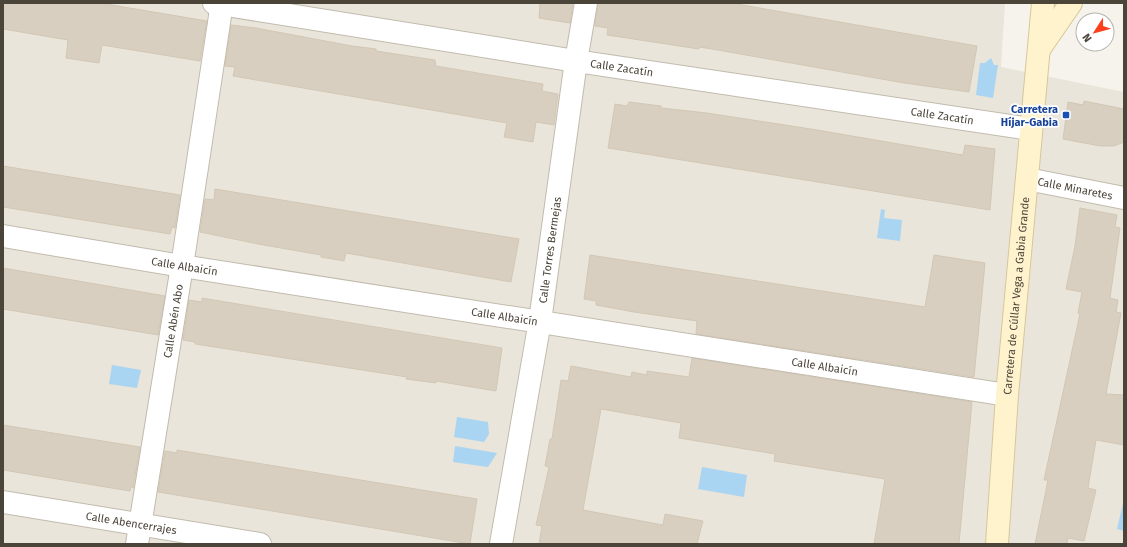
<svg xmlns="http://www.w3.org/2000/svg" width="1127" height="547" viewBox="0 0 1127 547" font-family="'Fira Sans',sans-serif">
<rect width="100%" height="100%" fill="#f6f3ec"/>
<path fill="#eae5da" d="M3,3H1005L1001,67L1124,92V544H3Z"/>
<g fill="#a9d4f2">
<path d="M991,58L994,65H998L993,98L976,95L980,63H985Z"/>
<path d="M881,209L885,210L884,218L902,220L900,241L877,238Z"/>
<path d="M112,365L141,370L137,388L109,384Z"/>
<path d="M457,417L488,422L489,434L484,442L454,437Z"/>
<path d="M455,446L497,453L488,467L453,462Z"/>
<path d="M702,467L747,475L744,497L698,489Z"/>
<path d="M1124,499V531L1117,529Z"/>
</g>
<g fill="#d8cfc1" stroke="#d3c7b4">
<path d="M3,3H100L207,21L200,61L102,45L99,63L66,58L68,40L3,29Z"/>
<path d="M540,3H573L570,23L539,18Z"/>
<path d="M598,3H731L977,46L969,92L904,83L712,49L699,47V49L607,35L608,28L595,26Z"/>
<path d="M231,25L256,28L352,46L376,49V51L435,60L436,66L543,84L542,91L558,94L554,125L536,122L533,142L504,137L507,123L233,76L235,67L225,66Z"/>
<path d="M1084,101L1124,109V142L1114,146H1100L1063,139L1068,102L1083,105Z"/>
<path d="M629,102L661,106V108L707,113L811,129L963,155L965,145L995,149L990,210L608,148L615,104L627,106Z"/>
<path d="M3,166L180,195L175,228L172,227L170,234L3,207Z"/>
<path d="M215,189L519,239L511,282L346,253L344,261L321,257V255L258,244L200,232L205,199L214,200Z"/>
<path d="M1080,208L1117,215L1115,227L1120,228L1110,298L1118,300L1116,312L1121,313L1106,394L1124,395V445L1096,440L1088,488L1096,490L1084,541L1068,538L1067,544H1035L1048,480H1044L1080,314L1078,313L1082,292L1066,289L1075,246Z"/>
<path d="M590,255L925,307L934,255L985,263L974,377L696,334L697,321L634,312L596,305V301L584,299Z"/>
<path d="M3,268L165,296L158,335L3,309Z"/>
<path d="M202,298L502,348L496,391L436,381V383L406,379L407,377L195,344V342L183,340L189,300L202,302Z"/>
<path d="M692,358L972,402L959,544H874L885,479L774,461L775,454L679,438L681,423L601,409L583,510L663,525L665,514L703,521L697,544H539L542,526L536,525L549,467L545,466L550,439H552L561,380L568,381L571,366L631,377L632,372L647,375V371L689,377Z"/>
<path d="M3,425L140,447L133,488L131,487L130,491L3,470Z"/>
<path d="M177,450L477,499L470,544L158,492L165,451L177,453Z"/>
</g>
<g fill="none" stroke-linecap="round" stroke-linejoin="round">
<defs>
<g id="street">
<path id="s1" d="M214,3L576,61L1031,129"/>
<path id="s2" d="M1027,179L1124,198"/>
<path id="s3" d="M3,236L182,266L1007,395"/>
<path id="s4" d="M3,502L260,544"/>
<path id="s5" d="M137,544L182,266L222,3"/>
<path id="s6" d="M501,544L540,321L576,61L586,3"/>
</g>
<g id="secondary">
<path d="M1040,48L1071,3"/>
<path id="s7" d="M997,544L1007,395L1043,3"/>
</g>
</defs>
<use href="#street" stroke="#c2bbae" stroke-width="24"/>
<use href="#secondary" stroke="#d6c79b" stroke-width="24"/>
<use href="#street" stroke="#fff" stroke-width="22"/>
<use href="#secondary" stroke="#fff3cd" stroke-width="22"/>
</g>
<rect fill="#1a4fb4" stroke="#fff" stroke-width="1.5" x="1062" y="111" width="8" height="8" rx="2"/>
<g text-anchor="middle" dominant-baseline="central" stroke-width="3.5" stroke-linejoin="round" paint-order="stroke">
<g font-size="11" fill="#4b4439" stroke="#fff">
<text stroke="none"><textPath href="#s1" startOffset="413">Calle Zacatín</textPath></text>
<text stroke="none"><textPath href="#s1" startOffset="737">Calle Zacatín</textPath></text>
<text stroke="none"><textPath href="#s2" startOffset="49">Calle Minaretes</textPath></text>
<text stroke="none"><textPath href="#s6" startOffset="298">Calle Torres Bermejas</textPath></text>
<text stroke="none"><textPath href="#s3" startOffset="184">Calle Albaicín</textPath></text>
<text stroke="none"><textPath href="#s7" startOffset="249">Carretera de Cúllar Vega a Gabia Grande</textPath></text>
<text stroke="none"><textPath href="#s3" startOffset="508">Calle Albaicín</textPath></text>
<text stroke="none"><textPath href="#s5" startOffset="226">Calle Abén Abo</textPath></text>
<text stroke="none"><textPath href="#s3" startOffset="832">Calle Albaicín</textPath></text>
<text stroke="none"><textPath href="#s4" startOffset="130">Calle Abencerrajes</textPath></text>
</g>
<g font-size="11" font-weight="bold" fill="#164399" stroke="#fff" text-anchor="end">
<text x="1058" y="109">Carretera<tspan x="1058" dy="13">Híjar-Gabia</tspan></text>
</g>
</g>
<rect width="1127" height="547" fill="none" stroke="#4b4439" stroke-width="8"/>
<g transform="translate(1095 32) rotate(234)"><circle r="19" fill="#ffffff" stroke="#b7b4b0"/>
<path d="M0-3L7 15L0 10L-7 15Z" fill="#fc3f1d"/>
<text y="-6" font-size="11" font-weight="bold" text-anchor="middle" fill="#4b4439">N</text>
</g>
</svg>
